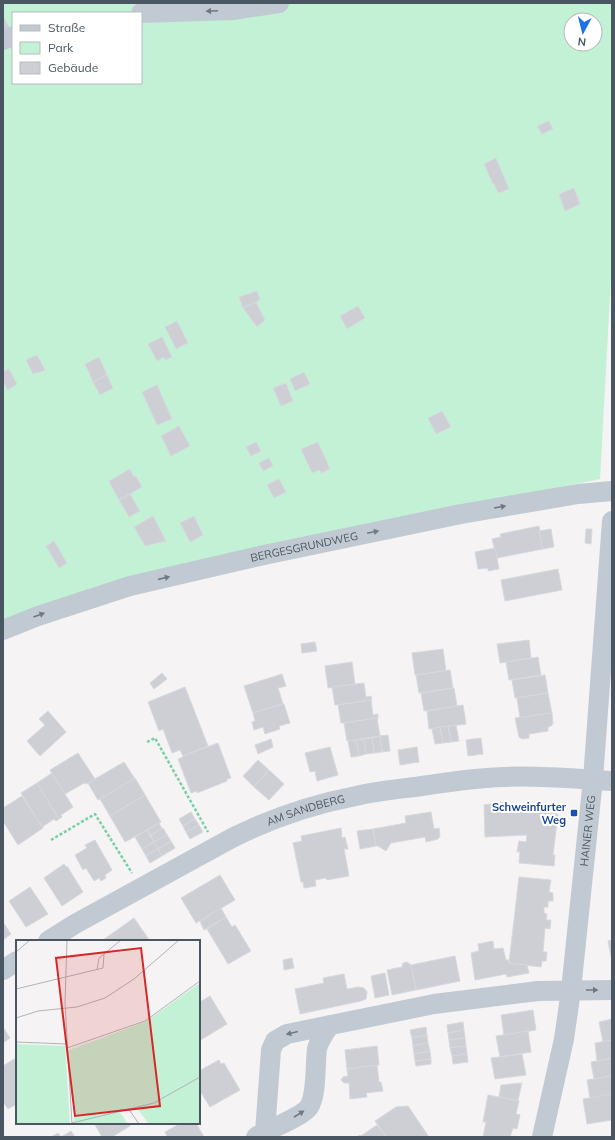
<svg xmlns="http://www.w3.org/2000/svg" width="615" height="1140" viewBox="0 0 615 1140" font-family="Mulish,sans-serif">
<rect width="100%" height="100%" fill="#f5f3f3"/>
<path fill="#c3f1d5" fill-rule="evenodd" d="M3,3H612V259L600,479L128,578L3,622ZM13,13H141V83H13ZM571,20H595V44H571Z"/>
<g fill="#cdcfd5" stroke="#d7d9de">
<path d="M3,16L9,27L3,30Z"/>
<path d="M549,121L553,129L542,134L537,126Z"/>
<path d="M496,158L509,189L498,193L494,183L493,184L484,164Z"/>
<path d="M574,188L580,204L565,211L559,194Z"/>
<path d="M257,291L260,300L243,308L239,297Z"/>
<path d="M256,302L265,320L257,327L243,308Z"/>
<path d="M358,306L365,318L347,329L340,316Z"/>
<path d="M177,321L188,343L176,349L165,327Z"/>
<path d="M162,337L172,357L165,360L164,357L157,361L148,344Z"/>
<path d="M37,355L45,370L38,373V372L33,374L26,360Z"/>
<path d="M99,357L107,375L93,382L85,364Z"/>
<path d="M9,369L17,384L8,390L3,381V372Z"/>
<path d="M304,372L310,384L295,391L290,379Z"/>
<path d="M107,375L113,388L100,395L93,382Z"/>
<path d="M286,383L293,401L281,406L273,388Z"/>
<path d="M157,385L172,419L157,425L142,392Z"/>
<path d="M442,411L451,427L436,434L428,418Z"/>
<path d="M179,426L190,446L171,456L161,436Z"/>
<path d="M256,442L261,451L251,456L246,447Z"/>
<path d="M318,442L330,469L321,473L320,470L312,473L301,449Z"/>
<path d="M269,458L273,466L263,471L259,463Z"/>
<path d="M130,469L134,477L136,476L142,487L119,500L109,481Z"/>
<path d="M279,479L286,492L274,498L267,485Z"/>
<path d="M130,494L140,511L129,517L119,500Z"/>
<path d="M153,516L166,541L145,546L134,527Z"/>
<path d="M194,516L203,535L190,542L180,523Z"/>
<path d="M539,526L543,549L497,558L492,539L501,537L500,534Z"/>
<path d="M551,529L554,547L543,549L539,531Z"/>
<path d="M586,529H592L591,544L585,543Z"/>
<path d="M54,541L67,563L59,568L46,546Z"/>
<path d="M495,548L499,569L488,571V568L478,569L475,552Z"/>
<path d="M558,569L562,590L505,601L501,580Z"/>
<path d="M529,640L531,658L500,663L497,644Z"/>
<path d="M315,642L317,651L302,653L301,644Z"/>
<path d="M443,649L446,671L415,675L412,653Z"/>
<path d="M538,657L541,675L509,680L506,662Z"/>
<path d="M352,662L355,684L328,688L325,666Z"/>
<path d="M450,670L453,688L419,693L416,675Z"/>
<path d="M162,673L167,679L154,689L150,683Z"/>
<path d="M282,674L286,686L278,688L283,704L253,713L244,686Z"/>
<path d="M545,675L548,693L515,698L512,680Z"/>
<path d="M364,683L366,697L371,696L372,700L335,705L332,687Z"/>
<path d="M185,687L208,746L183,756L180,750L172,753L163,729L159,731L148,702Z"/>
<path d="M454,688L457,706L424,711L421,693Z"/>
<path d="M548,693L552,713L520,718L517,698Z"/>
<path d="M371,700L373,715L378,714V718L341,723L338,705Z"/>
<path d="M283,704H284L290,723L279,726L280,729L265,734L263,727L254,730L252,722L255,721L253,713Z"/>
<path d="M463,705L466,724L429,729L427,711Z"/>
<path d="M48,711L66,732L40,756L27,741L45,725L39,719Z"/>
<path d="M552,713L553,724L551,726L548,727V731L529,734V738L522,739L519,737L515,718Z"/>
<path d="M377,718L380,736L347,741L344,723Z"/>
<path d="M456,725L459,741L451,742L448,726Z"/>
<path d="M448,726L451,742L443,743L440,727Z"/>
<path d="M440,727L443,743L435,744L432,729Z"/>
<path d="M388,735L390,751L382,752L380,736Z"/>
<path d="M380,736L382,752L374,753L372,738Z"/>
<path d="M372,738L374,753L366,754L364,739Z"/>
<path d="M481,738L483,754L468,756L466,740Z"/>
<path d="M271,739L273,747L258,754L255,745Z"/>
<path d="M364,739L366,754L359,756L356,740Z"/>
<path d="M356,740L359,756L351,757L348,741Z"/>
<path d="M218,743L231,778L227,779V781L197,793V791L191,793L178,759L183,757V756Z"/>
<path d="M330,747L338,775L317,781L315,771L310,772L305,753Z"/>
<path d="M417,747L419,762L400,765L398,750Z"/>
<path d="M78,753L95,779L86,784L84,783L65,794L50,770Z"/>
<path d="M258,760L269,770L254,787L243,776Z"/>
<path d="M124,762L135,779L98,800L88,783Z"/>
<path d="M269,770L284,784L269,800L254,787Z"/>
<path d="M52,773L73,807L61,815L62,817L59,819L37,783Z"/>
<path d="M135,778L145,795L110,816L100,799Z"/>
<path d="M37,783L59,819L56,821L54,819L42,827L21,793Z"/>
<path d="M145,795L161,822L125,842L110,816Z"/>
<path d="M22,796L43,828L18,845L3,821V808Z"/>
<path d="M506,802L507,809H517L516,806H526V804L547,807L546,813L558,814L553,855H555L554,866L519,863L520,852H517L519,841L526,842L527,835L485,837L484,805Z"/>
<path d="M191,812L195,819L183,826L179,819Z"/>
<path d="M431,812L434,829L439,828L440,836L438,839L426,842L425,837L391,843L386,851L378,846H376L373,829L406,823L405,816Z"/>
<path d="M195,819L199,825L186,832L183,826Z"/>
<path d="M159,823L162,829L151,835L147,830Z"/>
<path d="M199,825L203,832L190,839L186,832Z"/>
<path d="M163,828L167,835L154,842L151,835Z"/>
<path d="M341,828L342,838L345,837L348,849H344L349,876L327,880L326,878L315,880L316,886L304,888L303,882H301L293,843L302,841L301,836Z"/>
<path d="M373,829L376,846L360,849L357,831Z"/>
<path d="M147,830L154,842L142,849L135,837Z"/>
<path d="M167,835L171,841L158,849L154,842Z"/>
<path d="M95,840L112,870L105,875L106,878L101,881L99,878L94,881L86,868L83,870L75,855L87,848L85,845Z"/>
<path d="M171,841L175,848L162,856L158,849Z"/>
<path d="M154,842L158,849L146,856L142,849Z"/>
<path d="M158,849L162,856L150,863L146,856Z"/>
<path d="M64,864L66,867L67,866L83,892L62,906L44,878Z"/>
<path d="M220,875L235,900L196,923L181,898Z"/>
<path d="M519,877L551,880L549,892L553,893V901H548V907H544V913L547,914L546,920H551L550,929L545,928L543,952H547L546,961H542L541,967L509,963Z"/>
<path d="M30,887L48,914L26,927L9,901Z"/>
<path d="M221,908L226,917L204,930L201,924L200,921Z"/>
<path d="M226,917L232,927L235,925L251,951L228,964L207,929Z"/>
<path d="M134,918L150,941H104L103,940Z"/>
<path d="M3,922L11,934L3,940Z"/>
<path d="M612,940V956L611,957L608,941Z"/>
<path d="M493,941L494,949L503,948L506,960H509V963L527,965L529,973L507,977L506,974L475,980L471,953L479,951L478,944Z"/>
<path d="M455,956L460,981L416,990L411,965Z"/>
<path d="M292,958L294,968L284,970L283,960Z"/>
<path d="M407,962L411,965L416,990L392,995L387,970L402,967L403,963Z"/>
<path d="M385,973L389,995L375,998L371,976Z"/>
<path d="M344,974L347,989L358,987L364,988L367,992L366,999L361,1001L300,1014L295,989L324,983L323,978Z"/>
<path d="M210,996L227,1024L199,1041V999L200,1002Z"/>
<path d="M533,1010L536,1030L504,1035L501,1015Z"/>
<path d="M612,1019V1040L603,1042L599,1022Z"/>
<path d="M463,1022L464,1030L448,1033L447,1025Z"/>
<path d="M3,1027L10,1038L3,1043Z"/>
<path d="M426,1027L427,1035L412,1038L410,1030Z"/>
<path d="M464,1030L465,1038L449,1040L448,1033Z"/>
<path d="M528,1031L531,1052L500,1057L496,1036Z"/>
<path d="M427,1035L428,1043L413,1046L412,1038Z"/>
<path d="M465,1038L466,1046L450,1048L449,1040Z"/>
<path d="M612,1040V1058L597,1061L595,1043Z"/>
<path d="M428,1043L430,1051L414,1054L413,1046Z"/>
<path d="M377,1046L379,1065L347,1069L345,1050Z"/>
<path d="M466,1046L467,1054L452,1056L450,1048Z"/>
<path d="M430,1051L431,1059L415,1061L414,1054Z"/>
<path d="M467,1054L468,1062L453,1064L452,1056Z"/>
<path d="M522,1054L526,1075L495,1079L491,1058Z"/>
<path d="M612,1058V1076L594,1079L591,1062Z"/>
<path d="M14,1059L17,1064V1104L8,1109L3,1102V1066Z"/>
<path d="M431,1059V1064L416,1066L415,1061Z"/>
<path d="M219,1060L221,1064L224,1063L240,1090L210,1107L199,1089V1071Z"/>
<path d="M377,1065L379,1082H381L383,1091L366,1093L367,1097L350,1099L349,1083H344L341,1080L343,1077L348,1076L347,1069Z"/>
<path d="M612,1076V1094L590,1098L587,1080Z"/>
<path d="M522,1083L518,1100L519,1101L499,1097L501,1085Z"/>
<path d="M612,1094V1120L587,1124L583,1099Z"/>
<path d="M488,1095L519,1101L516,1114L520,1115L517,1129L513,1128L510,1137H483L486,1122H483Z"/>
<path d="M408,1106L429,1137H386L375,1121L396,1107Z"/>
<path d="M94,1123H129L130,1126L112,1137H102Z"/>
<path d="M181,1123H196L204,1137H165L167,1136L165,1132Z"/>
<path d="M377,1125L386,1137H357L360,1135L361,1136Z"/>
<path d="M71,1131L75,1137H51L58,1133L61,1137Z"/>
</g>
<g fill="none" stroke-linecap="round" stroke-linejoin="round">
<g stroke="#7ad0a6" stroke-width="2.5" stroke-dasharray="3 2" stroke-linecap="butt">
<path d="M147,742L155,738L208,832"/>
<path d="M51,840L95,814L132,873"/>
</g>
<g stroke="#c1cad2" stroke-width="20">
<path d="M141,13L233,10L279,3"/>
<path d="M3,40L13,36"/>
<path id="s1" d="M3,630L38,616L130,586L264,555L461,514L578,494L612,491"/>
<path id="s2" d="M48,941L75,924L232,838C270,819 314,804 356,796C377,791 400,789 422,786C448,782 476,778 503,777C539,775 576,779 612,781"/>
<path d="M3,970L17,961"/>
<path d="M265,1132L271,1050L275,1041L287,1034L434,1004L538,991L612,990"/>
<path d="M256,1137C269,1129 302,1117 309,1107C317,1095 315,1063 317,1049C319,1040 325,1032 330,1025"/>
<path id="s3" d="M542,1137L564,1039L571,990L593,779L612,521"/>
</g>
</g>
<defs><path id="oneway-solid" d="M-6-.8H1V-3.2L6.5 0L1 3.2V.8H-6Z"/></defs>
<g fill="#6e7983">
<use href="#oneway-solid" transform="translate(212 11) rotate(177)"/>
<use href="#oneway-solid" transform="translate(500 507) rotate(-10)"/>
<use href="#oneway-solid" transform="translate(373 532) rotate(-12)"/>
<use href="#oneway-solid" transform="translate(164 578) rotate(-13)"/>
<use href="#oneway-solid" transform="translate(39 615) rotate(-20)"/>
<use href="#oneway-solid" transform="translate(592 990)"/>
<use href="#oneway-solid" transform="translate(292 1033) rotate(166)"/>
<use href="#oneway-solid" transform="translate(299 1114) rotate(-32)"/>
</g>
<rect fill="#1a4fb4" stroke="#fff" stroke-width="1.5" x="570" y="809" width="8" height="8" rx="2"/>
<g text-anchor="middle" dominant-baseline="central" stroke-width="4" stroke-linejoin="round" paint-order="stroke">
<g font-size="11" fill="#4a5661" stroke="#fff">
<text stroke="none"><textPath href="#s1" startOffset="313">BERGESGRUNDWEG</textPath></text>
<text stroke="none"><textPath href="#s2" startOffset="290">AM SANDBERG</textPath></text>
<text stroke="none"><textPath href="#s3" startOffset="310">HAINER WEG</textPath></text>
</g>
<g font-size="11" font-weight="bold" fill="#164399" stroke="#fff" text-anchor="end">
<text x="566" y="807">Schweinfurter<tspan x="566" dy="13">Weg</tspan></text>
</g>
</g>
<g transform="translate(16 940)">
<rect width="184" height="184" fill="#f5f3f3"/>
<path d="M184,43V184H133L121,168L103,171L112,184H63L58,181L53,110L129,82ZM0,104L49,106L54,184H0Z" fill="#c3f1d5"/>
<path fill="none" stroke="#b1b4b9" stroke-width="1" d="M51,0L49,63L56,184M0,12L14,0M81,30L83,18L105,0M0,49L87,28L88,14M0,78L22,71L61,67L89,58L118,39L163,0M0,102L51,104M51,108L129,81L184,41M112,168L123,184M56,183L138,163L184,137"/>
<path fill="#d62828" fill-opacity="0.15" stroke="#d62828" stroke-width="2" d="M125,8L144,166L59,176L40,18Z"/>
<rect width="184" height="184" fill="none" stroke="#4a5661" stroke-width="2"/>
</g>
<rect width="615" height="1140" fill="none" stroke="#4a5661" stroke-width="8"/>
<rect x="12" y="12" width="130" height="72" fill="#ffffff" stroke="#b7bbc0"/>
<rect x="20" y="25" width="20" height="6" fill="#c1cad2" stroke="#b7bbc0"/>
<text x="48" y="32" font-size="12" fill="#4a5661">Straße</text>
<rect x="20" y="42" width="20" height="12" fill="#c3f1d5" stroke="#b7bbc0"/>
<text x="48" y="52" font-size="12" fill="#4a5661">Park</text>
<rect x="20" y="62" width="20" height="12" fill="#cdcfd5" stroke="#b7bbc0"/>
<text x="48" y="72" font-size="12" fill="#4a5661">Gebäude</text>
<g transform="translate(583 32) rotate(187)"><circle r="19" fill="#ffffff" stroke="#b7bbc0"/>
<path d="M0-3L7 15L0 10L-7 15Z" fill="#1a73e8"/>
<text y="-6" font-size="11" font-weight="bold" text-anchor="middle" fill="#4a5661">N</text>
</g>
</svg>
